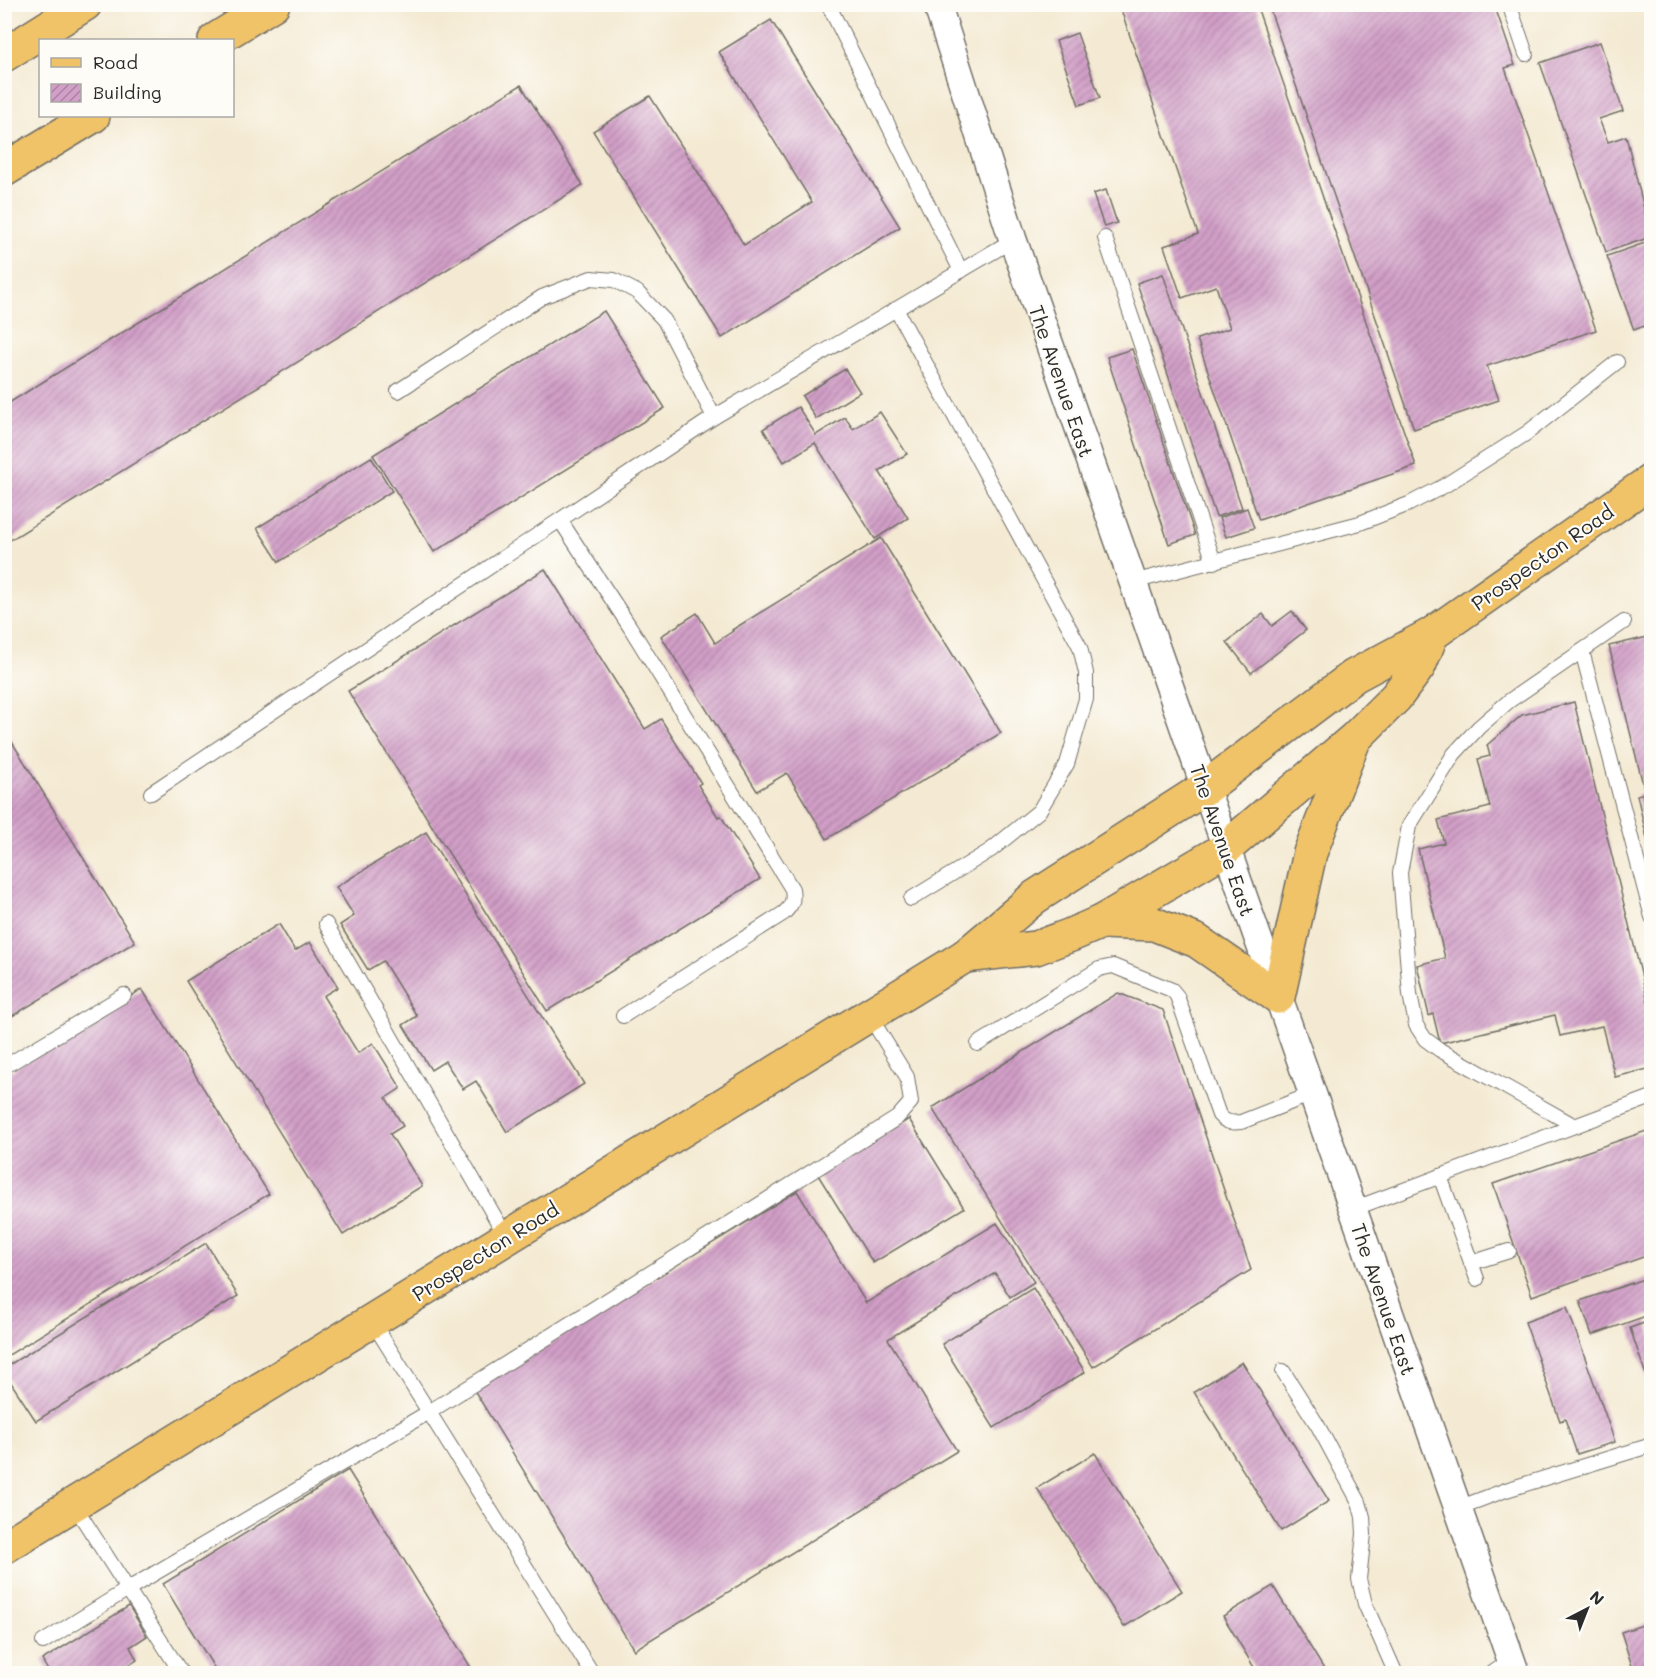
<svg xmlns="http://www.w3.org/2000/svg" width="1656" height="1678" viewBox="0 0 1656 1678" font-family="Mali,sans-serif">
<defs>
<pattern id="building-hatch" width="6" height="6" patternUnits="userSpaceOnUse" patternTransform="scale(1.5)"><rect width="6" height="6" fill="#d29fc8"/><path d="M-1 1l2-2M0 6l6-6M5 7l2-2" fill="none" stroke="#ab82a3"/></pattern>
</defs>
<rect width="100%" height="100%" fill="#fdfcf7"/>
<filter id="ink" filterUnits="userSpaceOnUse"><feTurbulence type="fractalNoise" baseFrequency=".0167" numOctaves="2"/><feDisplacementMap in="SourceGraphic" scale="12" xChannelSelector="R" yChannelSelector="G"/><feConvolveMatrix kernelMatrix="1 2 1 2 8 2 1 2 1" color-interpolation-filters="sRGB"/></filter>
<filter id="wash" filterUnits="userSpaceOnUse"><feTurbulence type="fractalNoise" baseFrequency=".008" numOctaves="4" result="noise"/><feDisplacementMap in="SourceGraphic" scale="24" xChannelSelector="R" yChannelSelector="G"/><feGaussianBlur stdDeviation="1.35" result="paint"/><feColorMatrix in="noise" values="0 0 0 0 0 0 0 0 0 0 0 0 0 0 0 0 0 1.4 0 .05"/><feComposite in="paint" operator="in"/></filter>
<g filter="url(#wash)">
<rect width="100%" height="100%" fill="#f4ead3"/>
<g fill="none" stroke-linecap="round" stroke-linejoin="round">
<path stroke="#7eaee9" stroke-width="10" d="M1649,4L1652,16"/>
</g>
<g id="blocks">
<g fill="url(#building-hatch)">
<path d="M1119,4H1256L1416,466L1259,520L1197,339L1230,328L1216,286L1182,298L1164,246L1198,234Z"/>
<path d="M1268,4H1494L1515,65L1505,68L1596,330L1487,366L1499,400L1414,429Z"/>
<path d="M771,20L900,227L722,338L593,131L650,96L744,245L812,202L719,52Z"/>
<path d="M1077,33L1100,98L1079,105L1056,41Z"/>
<path d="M1600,42L1623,111L1599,119L1608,142L1626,136L1651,237L1606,252L1540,63Z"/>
<path d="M521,85L583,185L4,544V406Z"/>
<path d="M1106,190L1117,223L1104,227L1093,194Z"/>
<path d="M1648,242L1652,251V323L1634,330L1607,256Z"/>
<path d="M1163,274L1242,508L1216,517L1137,283Z"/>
<path d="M604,311L665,408L434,552L373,455Z"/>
<path d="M1132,349L1195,535L1169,544L1107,357Z"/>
<path d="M845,369L860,392L816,419L802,396Z"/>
<path d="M798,407L816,435L845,417L853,429L880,412L907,454L879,471L908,518L875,539L815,443L784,462L763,429Z"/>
<path d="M371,457L392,491L279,562L257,528Z"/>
<path d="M1247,508L1254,528L1226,537L1219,518Z"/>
<path d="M881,538L1001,733L827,839L787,773L757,791L661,636L697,613L715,643L733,631L732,630Z"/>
<path d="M545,569L645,729L661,719L701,783L698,785L718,817L721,816L760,879L547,1011L348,691Z"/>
<path d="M1292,611L1306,630L1251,673L1227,642L1263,614L1272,626Z"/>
<path d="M1652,636V846L1649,847L1637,795L1645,793L1609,646Z"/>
<path d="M1574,702L1652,1018V1068L1615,1077L1602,1026L1560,1036L1555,1015L1440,1043L1433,1014L1429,1016L1417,965L1445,958L1418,849L1444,843L1438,820L1490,807L1478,759L1490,756L1487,745L1522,715Z"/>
<path d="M4,729L135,942L4,1021Z"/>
<path d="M426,832L584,1084L507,1132L476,1081L463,1089L445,1061L431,1070L403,1025L417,1016L383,961L368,970L340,925L354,916L336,887Z"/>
<path d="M279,924L295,951L310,942L338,987L323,996L358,1053L373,1043L401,1088L386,1098L403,1126L390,1134L422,1186L343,1235L186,981Z"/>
<path d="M142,989L269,1194L4,1358V1075Z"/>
<path d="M1118,993L1163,1010L1251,1270L1093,1367L932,1108Z"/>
<path d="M909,1119L964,1208L873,1263L818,1175Z"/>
<path d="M1652,1129V1254L1532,1296L1493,1184Z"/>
<path d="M797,1191L866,1303L997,1223L1034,1282L1010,1297L995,1273L888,1339L957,1451L634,1650L474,1390Z"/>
<path d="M206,1243L238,1296L36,1421L4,1372V1368Z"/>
<path d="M1652,1276V1314L1592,1335L1580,1301Z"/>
<path d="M1033,1288L1085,1372L994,1428L942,1344Z"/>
<path d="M1567,1307L1615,1442L1577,1454L1565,1419L1560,1421L1525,1322Z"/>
<path d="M1647,1322L1652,1336V1383L1649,1384L1630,1328Z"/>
<path d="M1242,1362L1329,1501L1281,1531L1194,1392Z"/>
<path d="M1095,1453L1182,1591L1124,1627L1037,1488Z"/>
<path d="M348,1470L475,1674H218L163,1584Z"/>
<path d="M1273,1586L1327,1674H1258L1223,1616Z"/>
<path d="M129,1606L147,1636L130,1647L137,1660L115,1674H50L42,1660Z"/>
<path d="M1652,1622V1663L1633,1669L1621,1632Z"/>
</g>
</g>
</g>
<g filter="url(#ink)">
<use href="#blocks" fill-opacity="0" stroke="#716e66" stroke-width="1.5"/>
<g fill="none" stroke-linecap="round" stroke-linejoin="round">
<defs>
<g id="lane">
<path d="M828,4L961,271"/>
<path d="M1509,4L1526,54"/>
<path d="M1105,238L1214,562"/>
<path d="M896,309L1080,647L1086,673V699L1067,764L1039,811L991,850L911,899"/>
<path d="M398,391L542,297L591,278L614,280L637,292L664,320L714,417"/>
<path d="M560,520L630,627L792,889C794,901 792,905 784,913L623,1016"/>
<path d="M1133,582L1360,523L1409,504L1444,486L1527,433L1617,362"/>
<path d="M1582,651L1652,917"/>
<path d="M151,793L714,417L1013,240"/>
<path d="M326,924L507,1238"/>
<path d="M978,1044L1099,969L1113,966L1172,990L1177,996L1219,1115C1226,1123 1231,1123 1241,1122L1312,1094"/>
<path d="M4,1067L124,995"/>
<path d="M1575,1126L1440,1050L1425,1039L1416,1025L1410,994L1400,873L1409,826L1454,754L1479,727L1509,701L1624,622"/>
<path d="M1440,1176L1477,1279"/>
<path d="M1353,1209L1652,1097"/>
<path d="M1471,1263L1509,1251"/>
<path d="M372,1321L589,1668"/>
<path d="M1283,1371L1318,1426L1359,1502L1363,1517L1364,1534L1359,1579L1365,1604L1396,1674"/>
<path d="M74,1505L182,1674"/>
<path d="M1458,1508L1506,1490L1652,1445"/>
<path d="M43,1642L128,1589L429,1412L897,1118L911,1102L907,1077L869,1015"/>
<path d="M1491,1674L1511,1660"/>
</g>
<path id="street" d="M937,4L1013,240L1516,1674"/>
<g id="primary">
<path d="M1101,922L1154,924L1197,941L1278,997L1310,853L1354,740"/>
<path d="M965,956L1036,948L1071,935L1101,922L1225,849L1355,738L1396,697L1419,666L1432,634"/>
<path d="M4,1547L965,956L1035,897L1205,788L1354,676L1432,634L1652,480"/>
</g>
<g id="highway">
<path d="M215,40L273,4"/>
<path d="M4,55L85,4"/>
<path d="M4,170L93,116"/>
</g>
</defs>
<use href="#lane" stroke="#716e66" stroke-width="16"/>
<use href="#street" stroke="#716e66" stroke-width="30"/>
<use href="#primary" stroke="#716e66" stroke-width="36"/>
<use href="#highway" stroke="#716e66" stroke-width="36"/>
<use href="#lane" stroke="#fff" stroke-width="14"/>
<use href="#street" stroke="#fff" stroke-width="27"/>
<use href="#primary" stroke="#f1c369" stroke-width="33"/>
<use href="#highway" stroke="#f1c369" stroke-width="33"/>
</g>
</g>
<g text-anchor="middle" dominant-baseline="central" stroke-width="4.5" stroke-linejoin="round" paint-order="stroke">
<g font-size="20" fill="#2b2b2b" stroke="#fdfcf7">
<text transform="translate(1062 381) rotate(71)">The Avenue East</text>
<text transform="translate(1542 557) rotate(-35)">Prospecton Road</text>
<text transform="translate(1223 840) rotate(71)">The Avenue East</text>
<text transform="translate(485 1251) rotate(-32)">Prospecton Road</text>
<text transform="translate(1384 1299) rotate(71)">The Avenue East</text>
</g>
</g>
<rect width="1656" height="1678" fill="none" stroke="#fdfcf7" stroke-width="24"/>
<rect x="39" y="39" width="195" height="78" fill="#fdfcf7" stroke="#a9a8a5" stroke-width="1.5"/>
<rect x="51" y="58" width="30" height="9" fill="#f1c369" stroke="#a9a8a5" stroke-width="1.5"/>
<text x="93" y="69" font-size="18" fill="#2b2b2b">Road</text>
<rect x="51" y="84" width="30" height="18" fill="url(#building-hatch)" stroke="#a9a8a5" stroke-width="1.5"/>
<text x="93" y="99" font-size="18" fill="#2b2b2b">Building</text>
<g transform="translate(1587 1609) rotate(42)" stroke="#fdfcf7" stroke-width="4.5" paint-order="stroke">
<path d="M0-4.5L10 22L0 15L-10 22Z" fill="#2b2b2b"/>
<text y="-9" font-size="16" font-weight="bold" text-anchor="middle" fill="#2b2b2b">N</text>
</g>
</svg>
